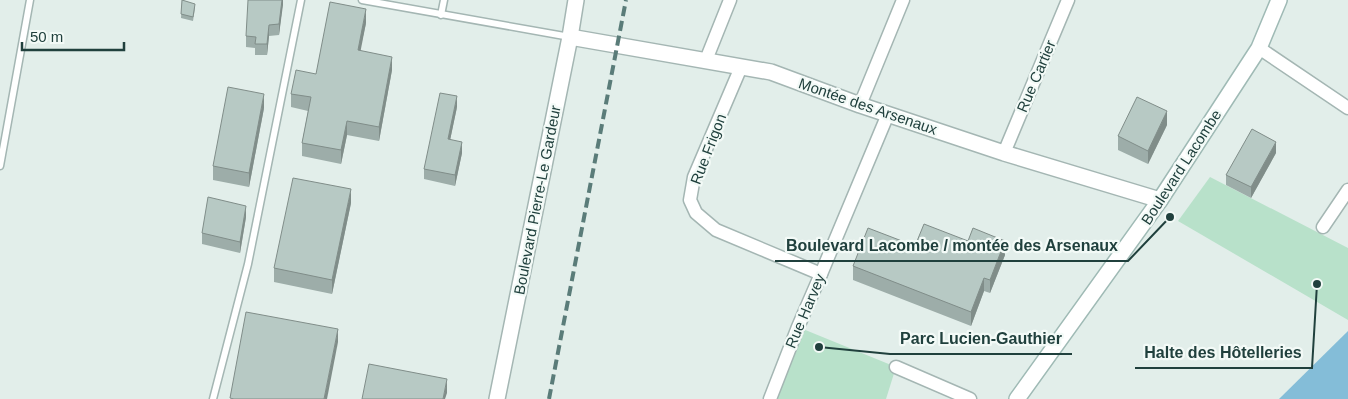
<svg xmlns="http://www.w3.org/2000/svg" width="1348" height="399" viewBox="0 0 1348 399" font-family="Helvetica,sans-serif">
<rect width="100%" height="100%" fill="#e2eeea"/>
<g fill="#b8e1ca">
<path d="M1210,177L1348,248V320L1178,221Z"/>
<path d="M798,327L896,367L886,399H770Z"/>
</g>
<path fill="#84bdd8" d="M1348,331V399H1279Z"/>
<g fill="none" stroke-linecap="round" stroke-linejoin="round">
<defs>
<g id="service">
<path d="M362,0L570,37"/>
<path d="M441,15L444,0"/>
<path d="M0,166L30,0"/>
<path d="M213,399L248,264L301,0"/>
</g>
<g id="minor">
<path d="M1259,48L1348,108"/>
<path d="M706,60L730,0"/>
<path d="M741,67L694,177L690,200L696,213L716,230L821,274"/>
<path d="M860,105L903,0"/>
<path d="M1004,153L1068,0"/>
<path d="M1323,227L1348,190"/>
<path d="M896,367L970,399"/>
<path d="M770,399L798,327L821,274L888,114"/>
</g>
<g id="tertiary">
<path d="M570,37L771,72L860,105L1004,153L1160,200"/>
<path d="M497,399L570,37L576,0"/>
</g>
<path id="secondary" d="M1017,399L1160,200L1259,48L1279,0"/>
</defs>
<use href="#service" stroke="#a4b6b3" stroke-width="9"/>
<use href="#minor" stroke="#a4b6b3" stroke-width="15"/>
<use href="#tertiary" stroke="#a4b6b3" stroke-width="18"/>
<use href="#secondary" stroke="#9fbab5" stroke-width="18"/>
<use href="#service" stroke="#fff" stroke-width="6"/>
<use href="#minor" stroke="#fff" stroke-width="12"/>
<use href="#tertiary" stroke="#fff" stroke-width="15"/>
<use href="#secondary" stroke="#fff" stroke-width="15"/>
<path stroke="#5a7c79" stroke-width="4" stroke-dasharray="10 5" stroke-linecap="butt" d="M549,399L626,0"/>
</g>
<g fill="#9dada9">
<path d="M182,0L195,8L193,21L181,18Z"/>
<path d="M283,0L279,35L269,36L267,55H255V48L246,47V36Z"/>
<path d="M366,23L360,50L392,70L379,141L347,135L341,164L302,156V143L308,111L291,107V94L316,74Z"/>
<path d="M457,107L450,140L462,153L455,186L424,179V169Z"/>
<path d="M264,108L249,187L213,180V166Z"/>
<path d="M1167,125L1148,164L1118,150V136Z"/>
<path d="M1276,153L1251,198L1226,185V175Z"/>
<path d="M351,203L332,294L274,282V268Z"/>
<path d="M246,217L240,253L202,244V233Z"/>
<path d="M915,246L1005,255L990,293L984,291L971,326L853,280V266Z"/>
</g>
<g fill="#808d89">
<path d="M282,0H283V5L279,35V24Z"/>
<path d="M366,9V23L358,64V50Z"/>
<path d="M269,25V36L267,55V44Z"/>
<path d="M392,57V70L379,141V127Z"/>
<path d="M264,94V108L249,187V173Z"/>
<path d="M457,96V107L448,150V139Z"/>
<path d="M1167,111V125L1148,164V151Z"/>
<path d="M347,121V135L341,164V150Z"/>
<path d="M462,142V153L455,186V175Z"/>
<path d="M1276,142V153L1251,198V187Z"/>
<path d="M351,189V203L332,294V280Z"/>
<path d="M246,206V217L240,253V242Z"/>
<path d="M1005,241V255L990,293V280Z"/>
<path d="M984,278V291L971,326V312Z"/>
<path d="M338,329V342L327,399H324Z"/>
<path d="M447,379V393L445,399H443Z"/>
</g>
<g fill="#b7c9c4" stroke="#808d89">
<path d="M182,0L195,4L193,17L181,14Z"/>
<path d="M248,0H282L279,24L269,25L267,44H255L256,37L246,36Z"/>
<path d="M330,2L366,9L358,50L392,57L379,127L347,121L341,150L302,143L311,97L291,94L296,70L316,74Z"/>
<path d="M228,87L264,94L249,173L213,166Z"/>
<path d="M440,93L457,96L448,139L462,142L455,175L424,169Z"/>
<path d="M1137,97L1167,111L1148,151L1118,136Z"/>
<path d="M1252,129L1276,142L1251,187L1226,175Z"/>
<path d="M293,178L351,189L332,280L274,268Z"/>
<path d="M208,197L246,206L240,242L202,233Z"/>
<path d="M924,224L968,241L973,228L1005,241L990,280L984,278L971,312L853,266L868,228L915,246Z"/>
<path d="M246,312L338,329L324,399H234L230,398Z"/>
<path d="M369,364L447,379L443,399H362Z"/>
</g>
<g text-anchor="middle" dominant-baseline="central" stroke-width="4.5" stroke-linejoin="round" paint-order="stroke">
<g font-size="15" fill="#20403d" stroke="#f3faf7">
<text transform="translate(1036 76) rotate(-67)">Rue Cartier</text>
<text transform="translate(868 106) rotate(19)">Montée des Arsenaux</text>
<text transform="translate(708 149) rotate(-69)">Rue Frigon</text>
<text transform="translate(1181 167) rotate(-57)">Boulevard Lacombe</text>
<text transform="translate(537 200) rotate(-79)">Boulevard Pierre-Le Gardeur</text>
<text transform="translate(805 311) rotate(-67)">Rue Harvey</text>
</g>
</g>
<path fill="none" stroke="#20403d" stroke-width="2" d="M1170 217L1128 261H775M819 347L890 354H1072M1317 284L1312 368H1135"/>
<g fill="#20403d" stroke="#f3faf7" stroke-width="2">
<circle cx="1170" cy="217" r="5"/>
<circle cx="819" cy="347" r="5"/>
<circle cx="1317" cy="284" r="5"/>
</g>
<g font-size="16" text-anchor="middle" font-weight="bold" fill="#20403d" stroke="#f3faf7" stroke-width="4.5" stroke-linejoin="round" paint-order="stroke">
<text x="952" y="251">Boulevard Lacombe / montée des Arsenaux</text>
<text x="981" y="344">Parc Lucien-Gauthier</text>
<text x="1223" y="358">Halte des Hôtelleries</text>
</g>
<path d="M22 42v8h102v-8" fill="none" stroke="#20403d" stroke-width="2.5"/>
<text x="30" y="42" font-size="15" fill="#20403d" stroke="#f3faf7" stroke-width="4" paint-order="stroke">50 m</text>
</svg>
